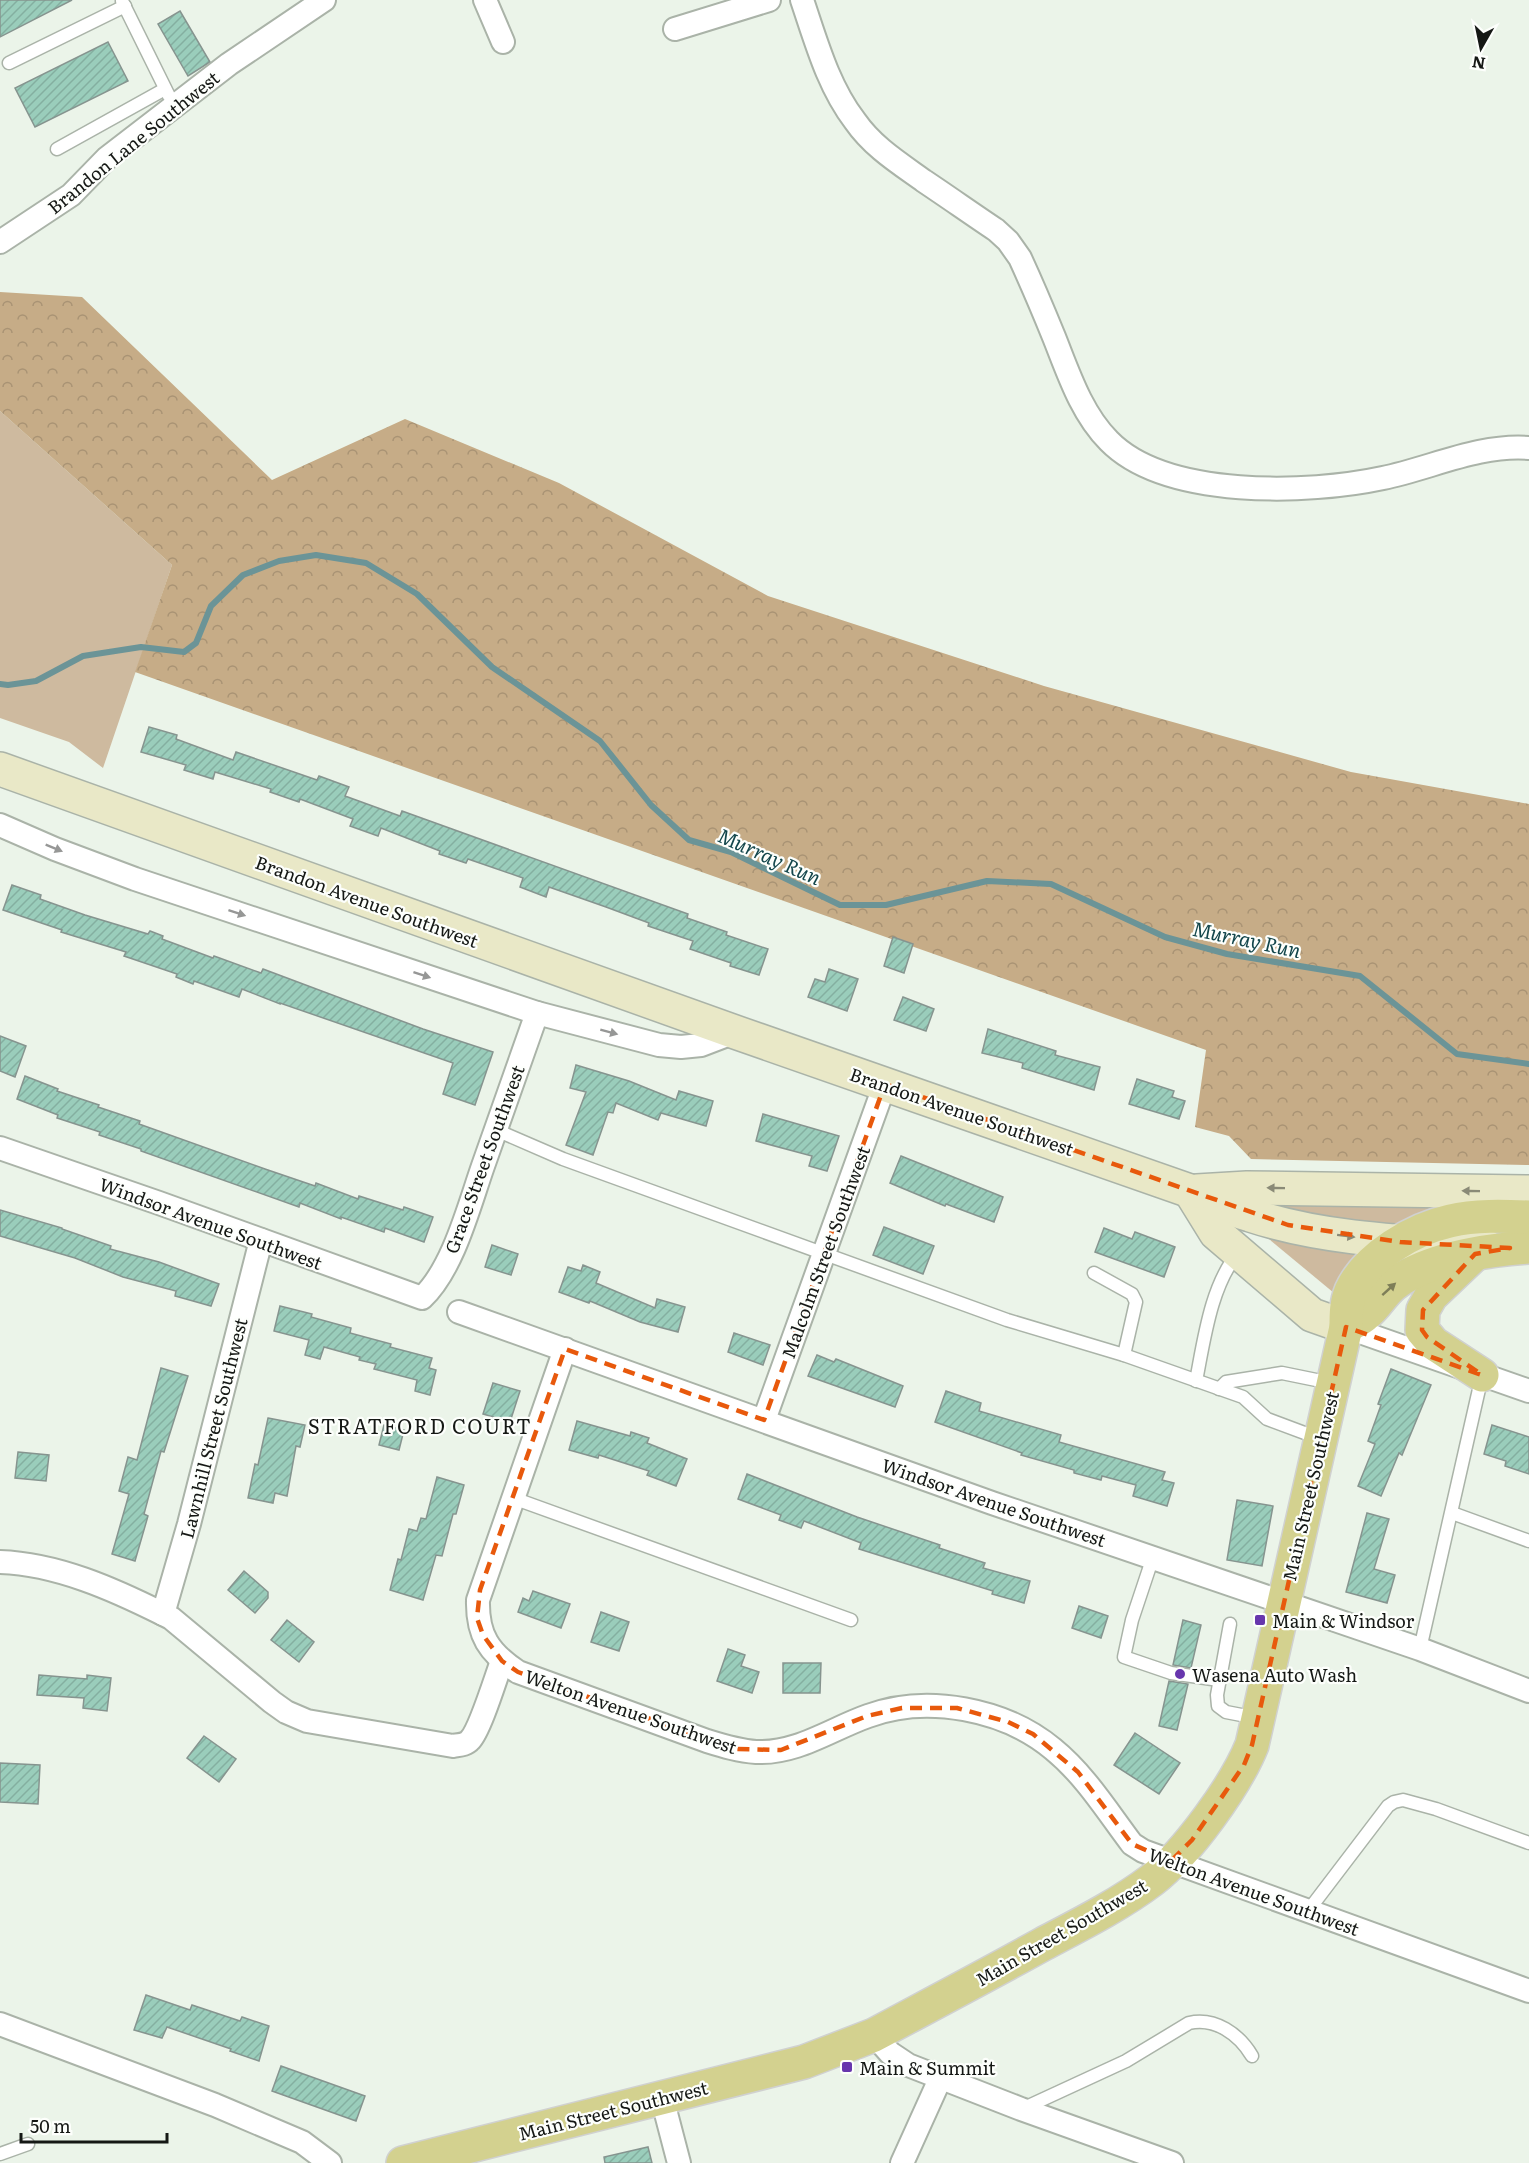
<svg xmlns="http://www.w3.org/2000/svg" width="1529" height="2163" viewBox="0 0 1529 2163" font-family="Literata,serif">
<defs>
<pattern id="forest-crowns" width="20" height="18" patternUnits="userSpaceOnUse" patternTransform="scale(1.5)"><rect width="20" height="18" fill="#c6ac87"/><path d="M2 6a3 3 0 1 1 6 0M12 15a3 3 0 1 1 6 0" fill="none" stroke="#a99374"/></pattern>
<pattern id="building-hatch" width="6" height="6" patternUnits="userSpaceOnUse" patternTransform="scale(1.5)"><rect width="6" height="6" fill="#9acdbb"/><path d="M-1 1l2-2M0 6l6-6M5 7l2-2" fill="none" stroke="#84afa0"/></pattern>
</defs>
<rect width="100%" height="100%" fill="#ebf4e9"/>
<g fill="#ceba9f">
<path d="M0,411L172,565L103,768L69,742L0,718Z"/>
<path d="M1239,1199L1471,1200L1399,1226L1305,1215Z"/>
<path d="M1258,1230L1367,1247L1334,1293Z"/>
</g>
<path fill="url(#forest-crowns)" d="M0,292L82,297L272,480L405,419L559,483L768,596L1044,686L1351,772L1529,804V1165L1251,1159L1229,1136L1195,1127L1206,1050L135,672L172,565L0,411Z"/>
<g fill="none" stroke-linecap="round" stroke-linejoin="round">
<path stroke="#6b9497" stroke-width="6" d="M0,684L8,685L36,681L83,656L141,647L184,652L196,643L211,606L243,575L279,561L316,555L366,563L417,594L492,667L600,741L651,805L689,840L731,852L840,905H886L987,881L1051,884L1165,937L1227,954L1360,976L1457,1054L1529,1064"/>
</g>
<g fill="url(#building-hatch)" stroke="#86948f" stroke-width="1.5">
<path d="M0,0H72L0,37Z"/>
<path d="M180,11L210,62L188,76L158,24Z"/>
<path d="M108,42L128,81L35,127L15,88Z"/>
<path d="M149,727L177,735L176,739L233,760L236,752L317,780L319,776L349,787L345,796L400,816L402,811L688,914L687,918L727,932L726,935L768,949L759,975L730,966L731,963L690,949L693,941L648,926L649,923L606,907L549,887L546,897L520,887L523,878L468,859L466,863L439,854L440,851L381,828L378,836L350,826L353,819L300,799L299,802L270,792L271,789L215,772L213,779L184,770L186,765L141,752Z"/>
<path d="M12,885L41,895L40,899L85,915L148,934L150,931L163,936L162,939L213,958L214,956L261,973L263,969L423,1029L493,1052L475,1105L443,1094L453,1063L280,1003V1004L242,989L239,997L194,981L193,984L176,977L177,974L124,956L126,952L61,932L62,930L3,910Z"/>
<path d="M893,937L913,944L904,973L884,966Z"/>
<path d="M829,969L858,979L847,1011L808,997L815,979L825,982Z"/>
<path d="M903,997L934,1009L926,1031L894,1020Z"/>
<path d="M988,1029L1056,1051L1055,1055L1100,1067L1094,1090L1022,1068L1023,1063L982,1053Z"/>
<path d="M0,1036L26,1046L15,1077L0,1071Z"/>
<path d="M576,1065L629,1081L676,1100L679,1091L713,1101L706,1126L661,1113L658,1120L616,1103L613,1113L608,1112L593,1155L566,1145L586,1092L570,1088Z"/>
<path d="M25,1076L58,1089L57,1091L99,1105L98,1107L140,1121L139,1124L265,1169L315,1186L316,1183L358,1199L359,1196L403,1210L404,1207L433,1217L424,1242L385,1228L384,1232L341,1217V1219L300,1203L299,1207L141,1151V1149L99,1135L100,1132L57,1118L58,1115L17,1099Z"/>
<path d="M1137,1079L1174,1091L1172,1097L1185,1101L1179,1119L1129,1104Z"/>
<path d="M763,1114L839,1136L827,1171L809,1166L812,1156L756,1141Z"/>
<path d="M901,1156L1003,1197L994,1222L946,1204L945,1206L890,1183Z"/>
<path d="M0,1210L62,1228V1229L111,1246L110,1249L159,1262L219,1284L211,1306L175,1296L176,1291L123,1277L75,1258L0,1236Z"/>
<path d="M884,1227L934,1246L923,1274L873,1255Z"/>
<path d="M1104,1228L1132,1239L1135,1232L1175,1247L1164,1277L1095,1252Z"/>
<path d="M492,1245L518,1254L511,1275L485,1267Z"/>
<path d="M583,1265L600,1272L596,1283L655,1308L657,1299L685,1307L678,1332L640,1322L590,1301L589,1303L559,1292L568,1267L581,1271Z"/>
<path d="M280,1306L312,1314L311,1317L351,1328L350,1333L391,1344L390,1347L432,1358L429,1368L436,1370L430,1395L415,1391L417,1380L374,1369L376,1364L359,1360L360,1357L324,1347L320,1359L305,1355L309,1340L274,1331Z"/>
<path d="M734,1333L770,1345L763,1365L728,1352Z"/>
<path d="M817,1355L834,1362L836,1359L903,1386L895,1407L808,1376Z"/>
<path d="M161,1368L188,1376L164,1452L161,1451L144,1514L148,1516L135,1561L112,1554L129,1494L119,1491L128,1457L137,1460Z"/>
<path d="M1391,1369L1431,1385L1402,1455L1399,1453L1381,1496L1358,1486L1375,1444L1368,1441L1381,1405L1378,1404Z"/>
<path d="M493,1383L520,1391L510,1422L483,1414Z"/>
<path d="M946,1391L981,1403L979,1411L1061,1435L1059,1442L1165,1472L1162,1480L1174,1483L1167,1506L1133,1496L1136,1485L1102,1476L1101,1480L1074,1473V1470L1021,1455L1022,1453L935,1422Z"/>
<path d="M268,1418L305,1425L300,1447L296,1446L287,1496L275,1493L273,1503L248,1498L255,1464L258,1465Z"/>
<path d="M577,1421L630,1436L631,1432L649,1438L647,1443L687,1459L676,1486L647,1475L649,1471L599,1455L598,1458L569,1450Z"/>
<path d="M384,1425L404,1430L399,1450L379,1445Z"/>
<path d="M1492,1425L1529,1437V1474L1505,1466L1506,1461L1484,1454Z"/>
<path d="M18,1452L49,1455L46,1481L15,1478Z"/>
<path d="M747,1474L857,1517L940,1545L939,1548L985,1563L983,1568L1030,1581L1024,1603L992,1594L993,1591L859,1549L861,1543L804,1521L801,1528L779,1520L781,1515L738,1499Z"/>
<path d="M437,1477L464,1485L456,1514H453L442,1556L436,1555L423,1600L390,1590L398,1559L401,1560L409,1529L417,1531L421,1518L426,1519Z"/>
<path d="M1237,1500L1273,1506L1262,1566L1227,1560Z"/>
<path d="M1367,1513L1389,1519L1374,1569L1395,1575L1387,1603L1346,1592Z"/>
<path d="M244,1571L268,1592V1598L255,1613L228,1590Z"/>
<path d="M533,1591L570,1604L561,1628L518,1612L523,1598L529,1601Z"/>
<path d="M1079,1606L1108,1616L1101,1638L1072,1628Z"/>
<path d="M601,1612L629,1622L619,1651L591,1642Z"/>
<path d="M287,1620L314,1642L299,1662L271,1640Z"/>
<path d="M1183,1620L1201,1625L1191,1668L1173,1665Z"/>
<path d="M728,1649L745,1655L741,1666L759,1672L752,1693L717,1681Z"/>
<path d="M783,1663H821L820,1693H783Z"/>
<path d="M39,1675L87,1679V1675L111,1678L107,1711L83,1708L84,1698L37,1695Z"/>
<path d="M1169,1681L1188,1684L1177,1730L1159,1726Z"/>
<path d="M1135,1733L1180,1763L1159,1794L1114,1765Z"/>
<path d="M204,1736L236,1759L219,1782L187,1758Z"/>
<path d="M0,1763L40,1765L38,1804L0,1802Z"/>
<path d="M146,1995L190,2010L192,2005L240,2021L242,2017L269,2026L259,2061L230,2051L231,2049L167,2027L162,2038L134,2030Z"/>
<path d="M281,2066L365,2096L356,2121L272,2091Z"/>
<path d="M648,2147L652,2163H605L604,2157Z"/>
</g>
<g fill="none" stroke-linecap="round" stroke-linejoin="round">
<defs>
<g id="service">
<path d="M122,1L169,96"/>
<path d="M9,63L125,6"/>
<path d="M57,149L165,89"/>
<path d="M496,1130L563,1159L1007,1320L1124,1355L1243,1397L1267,1419L1318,1438"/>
<path d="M1094,1273L1132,1294L1136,1302L1124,1355"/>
<path d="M1196,1381C1204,1340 1211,1284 1239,1252"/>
<path d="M1219,1389L1226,1382L1282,1373L1331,1383"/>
<path d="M513,1498L851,1620"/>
<path d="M1452,1513L1529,1541"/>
<path d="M1153,1557L1132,1620L1124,1657L1171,1673L1219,1680"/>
<path d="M1230,1624L1217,1695L1218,1706L1226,1712L1257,1718"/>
<path d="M1420,1649L1482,1376"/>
<path d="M1308,1911L1388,1806L1394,1802L1403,1800L1436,1809L1529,1843"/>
<path d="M1022,2109L1126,2061L1189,2023C1215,2017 1239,2034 1252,2056"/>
<path d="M0,2154L28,2144"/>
</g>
<g id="minor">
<path d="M485,0L503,42"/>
<path d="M802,0C816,41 828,86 855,121C873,147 899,163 924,181C948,197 972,214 996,230L1008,241L1020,258C1032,284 1043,310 1054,337C1068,372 1081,413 1109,441C1166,499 1309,494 1383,478C1431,468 1480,444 1529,448"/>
<path d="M675,29L769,0"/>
<path d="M0,242L71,195L107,158L229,64L324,0"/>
<path d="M0,825L55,849L135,879L537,1013L659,1045L681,1047L701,1045L735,1032"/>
<path d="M0,1148L159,1203L422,1298C453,1269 469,1206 483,1166C501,1115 519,1064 537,1013"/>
<path d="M459,1312L992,1503L1420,1649L1529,1691"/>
<path d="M1346,1327L1529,1391"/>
<path d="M565,1349L478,1600C477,1635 489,1653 518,1672L707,1741C723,1746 739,1751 756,1752C797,1754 831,1729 868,1716C927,1694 1005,1709 1053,1749C1085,1775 1107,1811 1132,1844L1143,1851L1529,1991"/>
<path d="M764,1420L885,1084"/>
<path d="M0,1562C57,1564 113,1589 163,1614L171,1618L272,1702L286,1712L307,1721L453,1746C458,1745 466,1745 470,1740C480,1730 496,1677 502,1661"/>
<path d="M163,1614L189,1524L261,1240"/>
<path d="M0,2024L215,2105L302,2142L330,2163"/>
<path d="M874,2035L890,2053L908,2065L1021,2109L1172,2163"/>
<path d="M662,2098L679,2163"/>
<path d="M902,2163L940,2079"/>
</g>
<g id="secondary">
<path d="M0,769L735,1032L1190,1191C1210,1199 1229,1209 1250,1215C1326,1240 1408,1242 1487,1247"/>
<path d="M1190,1191L1216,1233L1312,1315L1346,1327"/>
<path d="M1197,1191L1247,1188L1529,1192"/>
</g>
<g id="primary">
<path d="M1474,1255L1431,1296L1423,1310L1422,1330L1433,1343L1482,1375"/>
<path d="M1346,1327C1352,1323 1359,1320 1365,1315C1376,1307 1382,1294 1393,1285C1427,1258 1487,1250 1529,1247"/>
<path d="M403,2163L804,2062L874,2035C930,2005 987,1975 1043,1944C1079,1925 1119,1905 1152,1880C1187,1853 1236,1785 1252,1745L1346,1327C1346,1315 1346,1303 1351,1291C1367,1256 1414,1229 1450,1221C1476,1215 1503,1216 1529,1217"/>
</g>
</defs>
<use href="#service" stroke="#aab3a8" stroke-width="15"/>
<use href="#minor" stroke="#aab3a8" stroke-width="26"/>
<use href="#secondary" stroke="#aab3a8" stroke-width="36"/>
<use href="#primary" stroke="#d0d1d0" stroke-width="36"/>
<use href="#service" stroke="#fff" stroke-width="12"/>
<use href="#minor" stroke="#fff" stroke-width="22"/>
<use href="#secondary" stroke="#e9e8c7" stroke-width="33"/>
<use href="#primary" stroke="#d3d18f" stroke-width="33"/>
</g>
<defs><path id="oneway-solid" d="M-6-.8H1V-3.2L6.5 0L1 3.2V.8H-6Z" transform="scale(1.5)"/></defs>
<g fill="#969796">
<use href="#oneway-solid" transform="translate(54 848) rotate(22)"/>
<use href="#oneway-solid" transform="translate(237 913) rotate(18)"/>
<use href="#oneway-solid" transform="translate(422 975) rotate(18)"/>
<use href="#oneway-solid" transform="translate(609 1032) rotate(15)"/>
</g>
<g fill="#8a8a77">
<use href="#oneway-solid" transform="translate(1276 1188) rotate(-179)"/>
<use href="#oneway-solid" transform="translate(1471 1191) rotate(-179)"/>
<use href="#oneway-solid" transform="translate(1346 1236) rotate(7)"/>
</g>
<use fill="#7e7e58" href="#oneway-solid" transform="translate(1389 1289) rotate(-42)"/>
<path fill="none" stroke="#e8590c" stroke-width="4.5" stroke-dasharray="12 8" stroke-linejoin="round" d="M885,1084L1288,1225L1400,1242L1510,1248L1475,1254L1423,1310L1422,1330L1427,1337L1482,1375L1346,1327L1252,1745L1244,1765L1192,1840L1171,1861L1132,1844L1078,1772L1033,1734L1008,1722L957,1708H902L867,1716L781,1750L735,1749L518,1672L502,1661L483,1635L477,1618L480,1590L565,1349L764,1420Z"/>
<g fill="#6736ad" stroke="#fdfffc" stroke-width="2">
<rect x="1254" y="1614" width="12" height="12" rx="3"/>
<circle cx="1180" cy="1674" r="6"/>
<rect x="841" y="2061" width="12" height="12" rx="3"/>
</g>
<g text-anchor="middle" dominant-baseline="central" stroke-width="4.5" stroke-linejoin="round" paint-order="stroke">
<g font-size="18" fill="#151815" stroke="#fdfffc">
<text transform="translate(133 142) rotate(-39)">Brandon Lane Southwest</text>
<text transform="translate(367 901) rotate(20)">Brandon Avenue Southwest</text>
<text transform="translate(962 1111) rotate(19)">Brandon Avenue Southwest</text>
<text transform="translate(484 1159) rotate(-70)">Grace Street Southwest</text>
<text transform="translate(211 1223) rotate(20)">Windsor Avenue Southwest</text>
<text transform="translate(825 1252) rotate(-70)">Malcolm Street Southwest</text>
<text transform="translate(213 1428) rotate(-76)">Lawnhill Street Southwest</text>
<text transform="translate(1310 1486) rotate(-77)">Main Street Southwest</text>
<text transform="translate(994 1502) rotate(19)">Windsor Avenue Southwest</text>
<text transform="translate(631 1711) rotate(19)">Welton Avenue Southwest</text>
<text transform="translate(1254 1891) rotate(20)">Welton Avenue Southwest</text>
<text transform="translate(1061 1932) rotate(-30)">Main Street Southwest</text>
<text transform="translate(613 2110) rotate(-14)">Main Street Southwest</text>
</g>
<g font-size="18" fill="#151815" stroke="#fdfffc" text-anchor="start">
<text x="1272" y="1620">Main &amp; Windsor</text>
<text x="1192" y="1674">Wasena Auto Wash</text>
<text x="859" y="2067">Main &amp; Summit</text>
</g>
<g font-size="20" font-style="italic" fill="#14474c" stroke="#fdfffc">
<text transform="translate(770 855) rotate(24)">Murray Run</text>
<text transform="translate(1247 938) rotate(12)">Murray Run</text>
</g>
<g font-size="20" letter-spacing="1.5" fill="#151815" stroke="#fdfffc">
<text x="420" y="1425">STRATFORD COURT</text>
</g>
</g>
<g transform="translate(1481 48) rotate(189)" stroke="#fdfffc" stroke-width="4.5" paint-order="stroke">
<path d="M0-4.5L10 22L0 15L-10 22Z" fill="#151815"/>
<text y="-9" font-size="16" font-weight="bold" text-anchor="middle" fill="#151815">N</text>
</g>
<path d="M21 2133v9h146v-9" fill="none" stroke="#151815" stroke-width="3"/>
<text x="30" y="2133" font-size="18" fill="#151815" stroke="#fdfffc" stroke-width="4.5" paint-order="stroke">50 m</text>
</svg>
